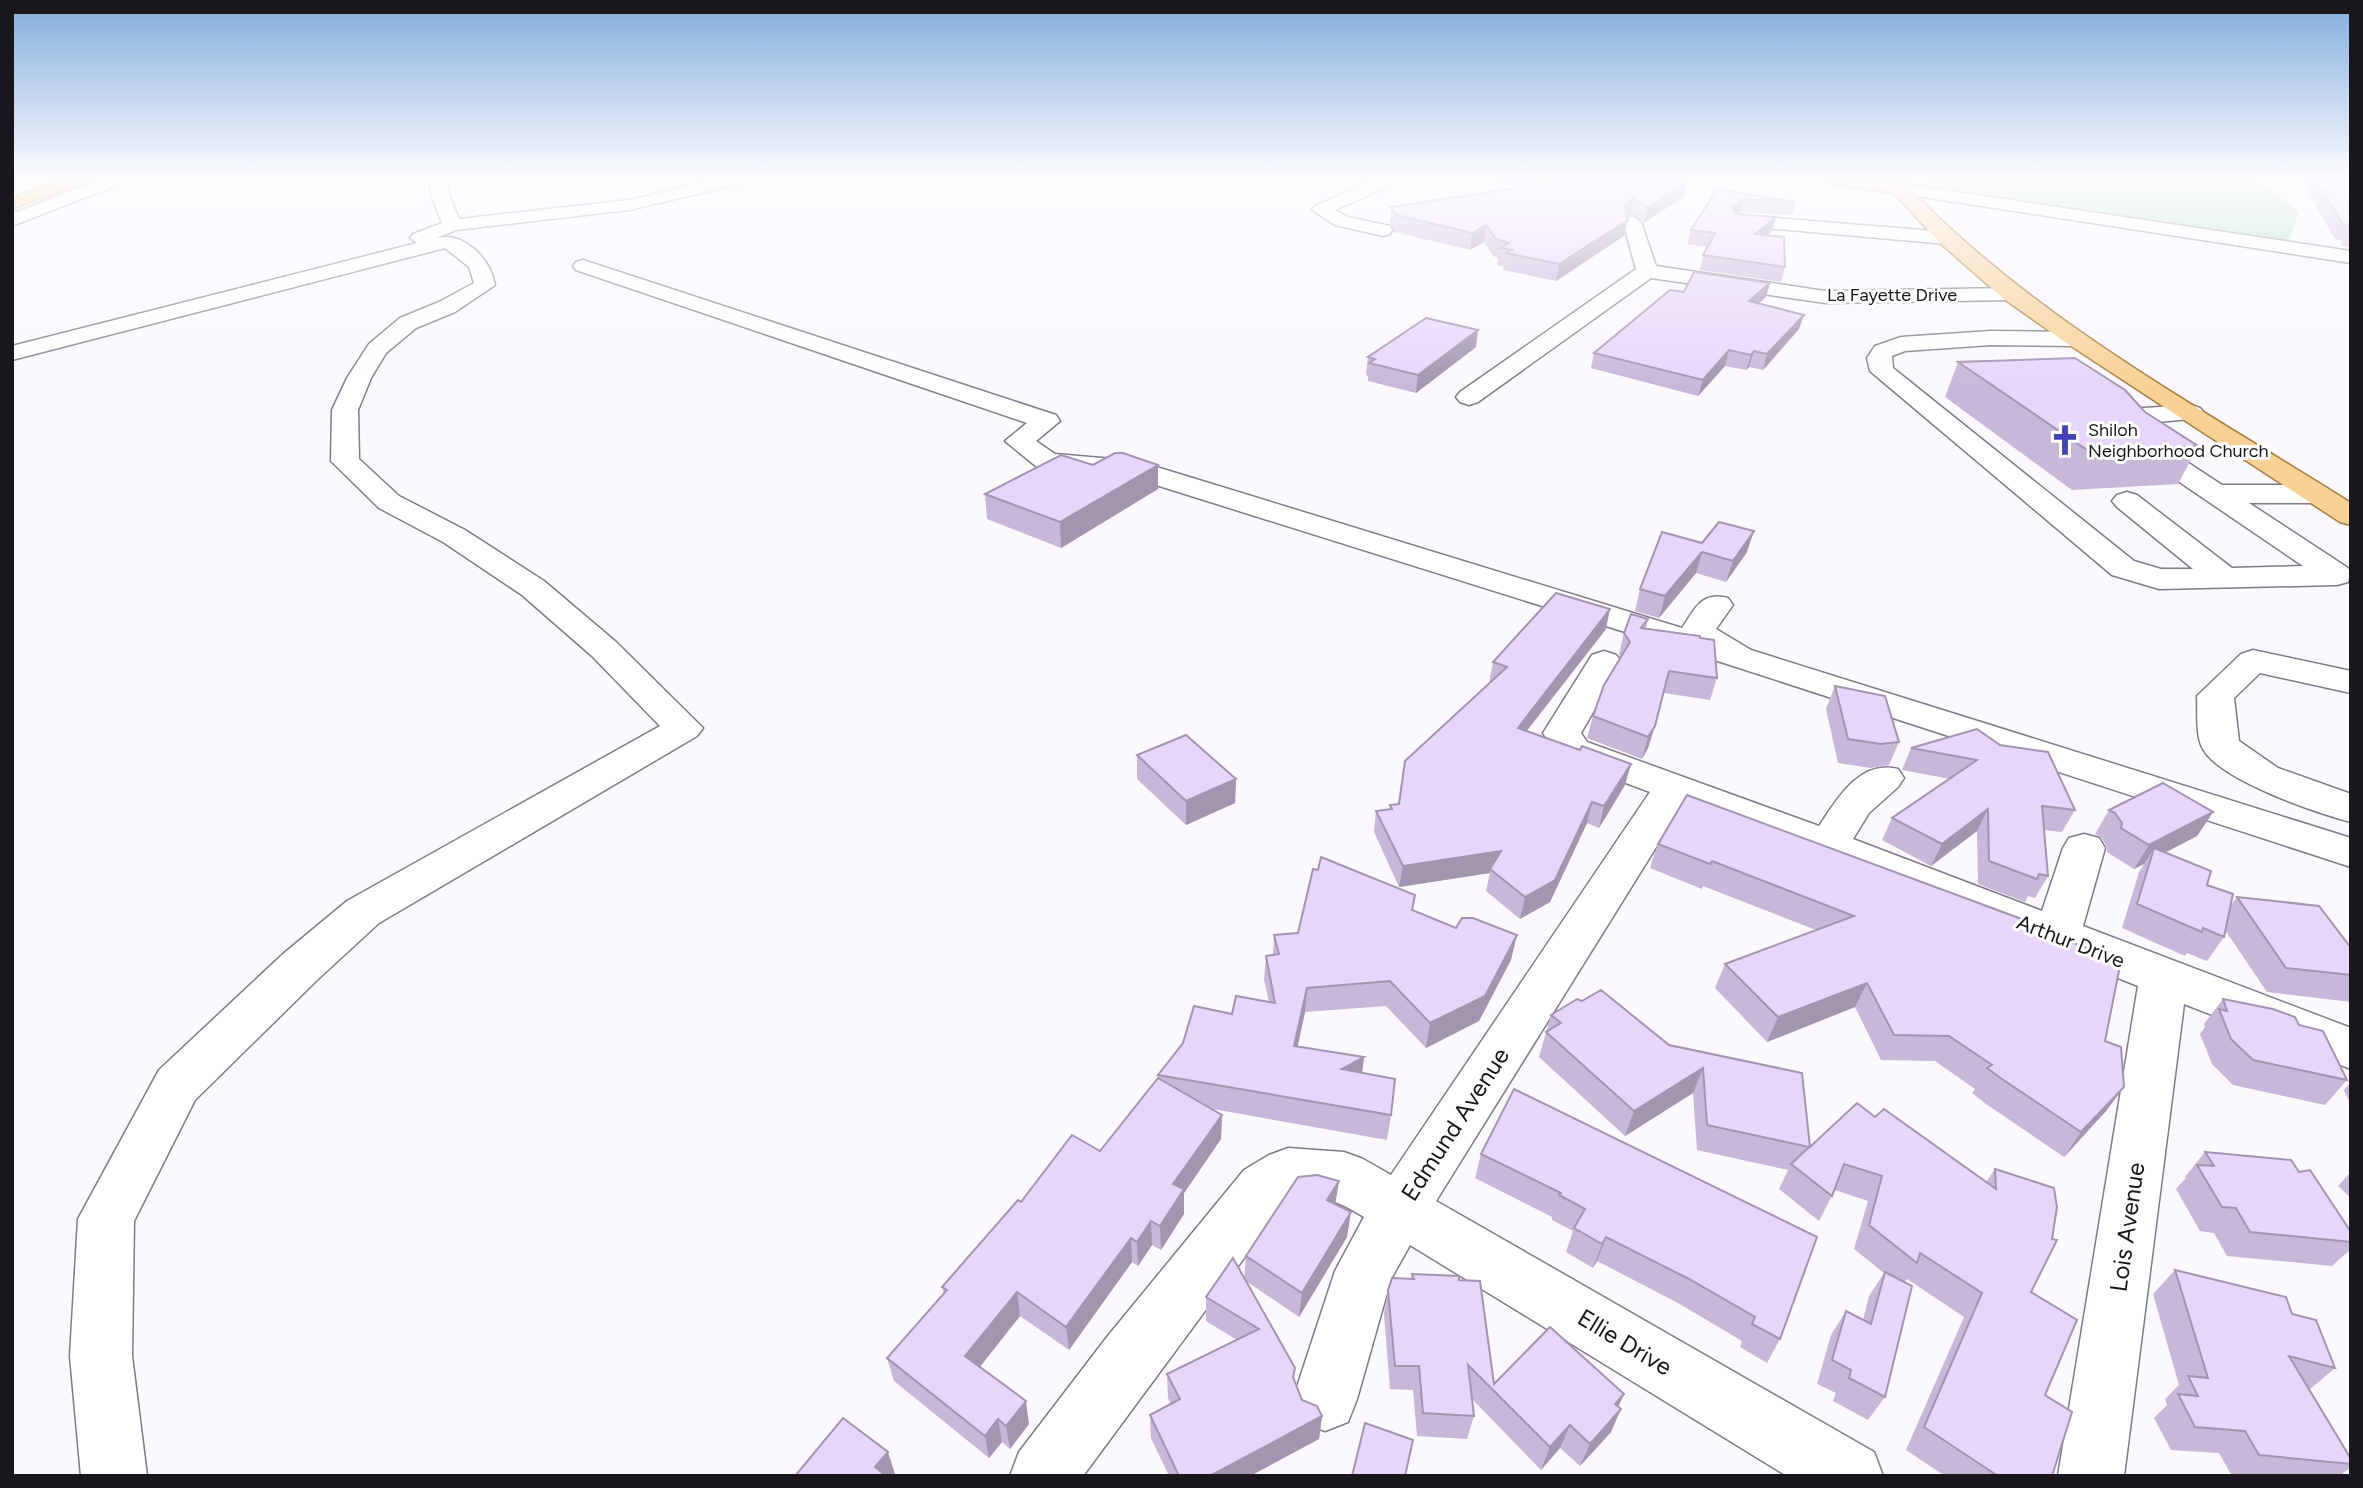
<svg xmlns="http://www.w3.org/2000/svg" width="2363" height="1488" viewBox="0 0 2363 1488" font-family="Figtree,sans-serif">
<rect width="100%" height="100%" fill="#fbf8fe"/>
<path fill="#addec7" d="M1919,179H2250L2268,187L2299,212L2288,243L1941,188Z"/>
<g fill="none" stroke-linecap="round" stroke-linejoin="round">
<defs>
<g id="minor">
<path d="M102,179H124L122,183L12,226V214Z"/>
<path d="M431,179H447L448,192L459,219L629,200L718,179H745L743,183L629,210L456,230L436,238C464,231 490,258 495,285L455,312L416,328L386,353L371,378L358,410L359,459L399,496L465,530L544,581L616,642L703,728L697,736L379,923L317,980L195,1100L134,1221L132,1356L147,1476H81L70,1356L78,1219L159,1070L283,954L347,901L660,726L592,656L522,595L443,542L379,508L331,461L332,410L347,378L369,344L400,318L439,302L474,283L469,267L445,248L12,360V346L417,243L410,238L413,234L442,223L430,192Z"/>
<path d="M1377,179H1398L1396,183L1335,210L1348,217L1390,226L1392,230L1390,234L1383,236L1335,225L1312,210L1315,206Z"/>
<path d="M1903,184L2351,251V263L1897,193L1894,189L1897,185Z"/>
<path d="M1740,215L1946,232L1956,238L1946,244L1733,225L1731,221Z"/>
<path d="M1632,216L1641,222L1656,266L1825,291L2012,288L2020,289L2023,294L2020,299L2012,300L1825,303L1651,278L1478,402L1469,405L1460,402L1456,397L1460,392L1636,269L1623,222Z"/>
<path d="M583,260L1056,415L1060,421L1036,441L1055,454L1137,461L1682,628C1695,609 1701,591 1728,598L1733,605L1716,629L1751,650L2351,838V867L1727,664L1124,475L1038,468L1005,441L1027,423L576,270L573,266L576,262Z"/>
<path d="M1991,331L2076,332L2084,334L2087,339L2084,344L2076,346L1991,345L1905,351L1892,356L1893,368L2134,561L2161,569H2193L2117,507L2112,501L2117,495L2127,492L2137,495L2232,568L2303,566L2128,447L2109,424L2119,411L2128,409L2191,405L2200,408L2204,413L2200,418L2137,424L2146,435L2222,485H2317L2327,488L2331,494L2327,500L2317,503H2249L2348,568L2351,572L2348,582L2337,585L2159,589L2112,575L1870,371L1867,358L1875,346L1901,337Z"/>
<path d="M2253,650L2351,671V693L2260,673L2234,698L2239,741L2278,768L2351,794V822C2316,813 2220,780 2203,749C2195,736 2198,711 2197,696L2241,654Z"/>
<path d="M1604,651L1616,655L1622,662L1581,733L1587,742L1819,826C1837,799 1860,759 1898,769L1904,778L1898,787L1869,813L1853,839L2042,911L2063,848L2069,838L2084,834L2099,838L2105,848L2083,926L2351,1028V1069L2184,1004L2124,1476H2058L2138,986L1683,804L1436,1201L1874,1452L1883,1476H1787L1410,1245L1391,1279L1357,1399L1348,1422L1325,1431L1302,1422L1293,1399L1335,1271L1364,1217C1340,1202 1311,1187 1284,1204L1083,1476H1010L1019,1452L1107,1337L1244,1170L1269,1155L1288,1148L1344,1152L1363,1159L1391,1175L1650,792L1559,758L1543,733L1592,655Z"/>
</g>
<path id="major" d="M1823,179L1883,181L1882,179C1893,179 1908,179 1911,190C2036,320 2199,407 2351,503V525L2340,522L2068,344L2004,299L1939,242L1894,193L1831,184Z"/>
<path id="highway" d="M62,179H84L82,183L12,209V198Z"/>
</defs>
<use href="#minor" stroke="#817b88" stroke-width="3"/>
<use href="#major" stroke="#a77c3d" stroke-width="3"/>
<use href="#highway" stroke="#a77c3d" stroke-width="3"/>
<use href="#minor" fill="#fff" fill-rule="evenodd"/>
<use href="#major" fill="#f8d195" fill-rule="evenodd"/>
<use href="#highway" fill="#f4b24f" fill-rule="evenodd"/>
</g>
<g fill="#c7b7d8">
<path d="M1476,179H1667L1687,182L1683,197L1644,223L1631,214L1627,217L1624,236L1556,281L1503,270L1504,266L1497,265L1498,258L1493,256L1484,242L1470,250L1394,232L1390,223L1391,207L1525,187Z"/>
<path d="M2272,179H2351V247L2341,246L2342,240L2335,239L2302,182L2279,181Z"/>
<path d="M1717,189L1796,202L1792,215L1740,212L1738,214L1772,231L1767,235L1785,267L1781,282L1700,270L1703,255L1708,247L1687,244L1691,230Z"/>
<path d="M1770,283L1766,297L1759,303L1799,329L1763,370L1749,367L1746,370L1725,366L1698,396L1591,368L1594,353L1684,292Z"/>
<path d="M1476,347L1416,393L1368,381V376L1366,375L1368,357Z"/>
<path d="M1958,362L2145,412L2198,446L2178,484L2072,490L1945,397Z"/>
<path d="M1093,465H1158V489L1061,548L987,519L985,494Z"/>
<path d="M1702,543L1747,552L1726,582L1696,573L1659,618L1635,611L1640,589Z"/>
<path d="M1648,619L1646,628L1700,638L1717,678L1710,700L1664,693L1648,748L1642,759L1587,738L1593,716L1621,657L1619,654L1624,633Z"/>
<path d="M1606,629L1527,731L1625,785L1599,828L1587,823L1550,902L1520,919L1486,891L1490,873L1399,887L1374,832L1376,811L1389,809L1390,805L1399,804L1490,683H1489L1493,662Z"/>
<path d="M1835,686L1899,742L1889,765L1871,768L1838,763L1826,709Z"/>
<path d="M1977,729L2075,810L2062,832L2044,830L2048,876L2035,898L2028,896L2025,902L1978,884L1977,831L1931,866L1882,840L1892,818L1950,779L1902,770L1911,748Z"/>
<path d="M1137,755L1236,779L1235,803L1186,825L1137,779Z"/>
<path d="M2109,810L2213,812L2197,836L2165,852L2207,885L2231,905L2237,897L2351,948V1002L2267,992L2225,930L2224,937L2207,961L2187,953L2185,956L2122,928L2139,872L2144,864L2134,869L2107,852V847L2101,837L2095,834Z"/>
<path d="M1658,844L2026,925L2105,1041L2124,1087L2106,1111L2064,1157L1986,1104L1972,1093L1975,1089L1935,1061L1881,1060L1855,1007L1767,1042L1715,988L1725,964L1816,930L1703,886L1702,889L1650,868Z"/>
<path d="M1412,910L1511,960L1479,1021L1426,1048L1386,1006L1305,1012L1298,1046L1364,1057L1362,1073L1391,1115L1387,1140L1213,1109L1222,1115L1221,1139L1184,1193V1214L1161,1250L1152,1245L1138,1266L1132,1262L1069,1350L1020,1316L980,1367L1029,1424L1010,1449L1002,1442L989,1458L894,1381L887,1358L944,1294L942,1287L1021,1202L1100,1151L1158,1078V1075L1232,1014L1269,1002L1264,980L1266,956L1273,955L1274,935L1298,933Z"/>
<path d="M2223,999L2299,1025L2347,1080L2325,1105L2233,1085L2212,1064L2200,1034L2205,1027L2204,1024Z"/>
<path d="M1551,1015L1669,1045L1802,1073L1810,1147L1875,1117L1986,1182L1995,1169L2031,1292L2045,1395L2052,1476H1945L1906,1450L1964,1317L1907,1279L1905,1282L1885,1397L1868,1420L1833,1401L1836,1393L1817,1384L1831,1335L1846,1311L1863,1320L1869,1296L1884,1273L1854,1249L1868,1201L1835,1190L1819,1221L1779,1189L1788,1170L1697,1150L1693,1093L1625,1136L1539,1057Z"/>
<path d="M2351,1082V1105L2344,1090Z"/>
<path d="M1514,1089L1780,1339L1767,1363L1740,1347L1742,1341L1678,1303L1597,1261L1593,1268L1566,1252L1573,1231L1552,1220V1217L1475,1178L1481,1154Z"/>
<path d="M2205,1152L2299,1172L2351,1232V1249L2332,1266L2227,1256L2214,1233L2200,1231L2176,1189L2186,1178L2185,1177Z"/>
<path d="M2351,1172V1198L2338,1186Z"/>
<path d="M1336,1204L1347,1237L1299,1317L1246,1281L1295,1368L1294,1379L1302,1400L1322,1416L1319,1439L1250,1476H1169L1151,1438L1150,1415L1171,1404L1168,1398L1167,1374L1237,1340L1206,1321V1297L1244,1279L1246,1256Z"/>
<path d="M2175,1270L2292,1314L2335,1368L2309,1390L2351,1464V1467L2339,1476H2232L2219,1453L2171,1450L2154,1418L2167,1405L2165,1399L2179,1385L2153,1294Z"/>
<path d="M1412,1274L1459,1280L1494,1384L1618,1407L1611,1432L1580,1466L1560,1448L1541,1470L1472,1399L1474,1416L1467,1439L1417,1436L1413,1390L1390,1389L1384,1314L1388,1290L1411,1279Z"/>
</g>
<g fill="#a295b0">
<path d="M1687,182L1683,197L1644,223L1648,207Z"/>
<path d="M1634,198L1631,214L1621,221L1624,205Z"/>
<path d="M1744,199L1740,212L1728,220L1732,207Z"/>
<path d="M1776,217L1772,231L1751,248L1755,234Z"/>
<path d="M1628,220L1624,236L1556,281L1559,264Z"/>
<path d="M1486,225L1484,242L1470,250L1472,233Z"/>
<path d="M1770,283L1766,297L1745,315L1749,301Z"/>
<path d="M1804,315L1799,329L1763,370L1767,354Z"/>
<path d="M1478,330L1476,347L1416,393L1418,375Z"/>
<path d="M1729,350L1725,366L1698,396L1703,380Z"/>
<path d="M1754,351L1749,367L1746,370L1751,355Z"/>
<path d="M1158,465V489L1061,548L1060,522Z"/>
<path d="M1754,531L1747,552L1726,582L1733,561Z"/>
<path d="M1702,552L1696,573L1659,618L1665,596Z"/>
<path d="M1610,609L1606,629L1513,748L1518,728Z"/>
<path d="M1655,726L1648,748L1642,759L1648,737Z"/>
<path d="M1631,764L1625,785L1599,828L1604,806Z"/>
<path d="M1236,779L1235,803L1186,825V801Z"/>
<path d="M1592,802L1587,823L1550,902L1520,919L1525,897Z"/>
<path d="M1988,809L1977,831L1931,866L1942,844Z"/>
<path d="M2213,812L2197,836L2151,860L2154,848L2144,864L2134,869L2149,845Z"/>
<path d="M1501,851L1490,869V873L1399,887L1403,866Z"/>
<path d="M1517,935L1511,960L1479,1021L1426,1048L1430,1023Z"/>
<path d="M1867,983L1855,1007L1767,1042L1778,1017Z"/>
<path d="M1307,988L1305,1012L1292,1070L1294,1046Z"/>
<path d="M1364,1057L1361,1082L1342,1069Z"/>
<path d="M1703,1068L1693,1093L1625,1136L1634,1111Z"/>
<path d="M2124,1087L2106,1111L2064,1157L2081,1132Z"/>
<path d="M1222,1115L1221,1139L1184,1193V1214L1161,1250L1160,1226L1173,1184Z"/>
<path d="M1339,1181L1335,1206L1327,1200Z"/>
<path d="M1351,1212L1347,1237L1299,1317L1302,1293Z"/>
<path d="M1151,1221L1152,1245L1138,1266L1137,1242Z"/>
<path d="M1606,1237L1597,1261L1593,1268L1602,1244Z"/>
<path d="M1131,1238L1132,1262L1069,1350L1066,1327Z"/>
<path d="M1017,1292L1020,1316L970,1379L965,1356Z"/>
<path d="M1624,1394L1614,1417L1621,1409L1611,1432L1580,1466L1590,1444L1615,1404Z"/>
<path d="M1026,1401L1029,1424L1010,1449L1006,1426Z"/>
<path d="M1322,1416L1319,1439L1250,1476H1210Z"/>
<path d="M998,1419L1002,1442L989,1458L985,1436Z"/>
<path d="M1570,1425L1560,1448L1541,1470L1550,1447Z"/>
<path d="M888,1452L895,1474L894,1476H878L875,1467Z"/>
</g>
<g fill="#e7d5fb" stroke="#a295b0" stroke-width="2">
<path d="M1570,179H1667L1687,182L1648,207L1634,198L1624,205L1628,220L1559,264L1506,253L1512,250L1500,248L1509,243L1496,239L1486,225L1472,233L1396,215L1391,207L1575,179Z"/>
<path d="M2315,179H2351V231H2349L2350,225L2343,224Z"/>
<path d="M1717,189L1796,202L1744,199L1732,207L1736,214L1776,217L1755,234L1784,237L1785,267L1703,255L1715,233L1691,230Z"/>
<path d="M1694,272L1770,283L1749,301L1804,315L1767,354L1754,351L1751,355L1729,350L1703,380L1594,353L1670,290L1684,292Z"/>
<path d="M1426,318L1478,330L1418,375L1369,363L1375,359L1368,357Z"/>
<path d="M2075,358L2125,390L2145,412L2198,446L2090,452L1958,362Z"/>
<path d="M1115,453H1123L1158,465L1060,522L985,494L1061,455L1093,465Z"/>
<path d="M1719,522L1754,531L1733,561L1702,552L1665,596L1640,589L1662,532L1702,543Z"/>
<path d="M1556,593L1610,609L1518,728L1580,750L1582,746L1631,764L1604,806L1592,802L1555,880L1525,897L1490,869L1501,851L1403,866L1376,811L1392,809L1390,805L1399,804L1405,761L1507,667L1493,662Z"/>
<path d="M1631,614L1648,619L1641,628L1700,636V638L1714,640L1717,678L1669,671L1655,726L1648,737L1593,716L1604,685L1630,642L1624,633Z"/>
<path d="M1835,686L1885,696L1899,742L1881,744L1848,739Z"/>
<path d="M1977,729L2000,745L2048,752L2075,810L2042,806L2048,876L2039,874L2037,879L1989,861L1988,809L1942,844L1892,818L1977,760L1911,748Z"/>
<path d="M1186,735L1236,779L1186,801L1137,755Z"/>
<path d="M2163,783L2213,812L2149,845L2121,828L2122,823L2115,813L2109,810Z"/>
<path d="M1687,795L2027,921L2026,925L2121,961L2105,1041L2121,1047L2124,1087L2081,1132L2002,1079L1987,1068L1992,1065L1949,1036L1894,1035L1867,983L1778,1017L1725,964L1854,916L1712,861L1710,864L1658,844Z"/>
<path d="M2154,848L2211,871L2207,885L2233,894L2224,937L2203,928L2202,932L2137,904Z"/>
<path d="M1321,857L1415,895L1412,910L1456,928L1462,918H1473L1517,935L1485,996L1430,1023L1390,981L1307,988L1294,1046L1364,1057L1342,1069L1395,1079L1391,1115L1158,1075L1183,1043L1194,1006L1232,1014L1236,996L1275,1003L1266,956L1279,954L1274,935L1298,933L1313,869L1318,870Z"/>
<path d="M2237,897L2319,906L2351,948V975L2286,968Z"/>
<path d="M1601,990L1669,1045L1802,1073L1810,1147L1857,1103L1875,1117L1884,1109L1996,1189L1995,1169L2054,1188L2057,1207L2052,1239L2057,1240L2031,1292L2077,1320L2045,1395L2072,1412L2052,1476H1998L1924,1427L1982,1293L1920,1253L1917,1263L1869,1225L1882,1176L1844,1164L1832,1196L1791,1164L1809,1147L1707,1125L1703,1068L1634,1111L1546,1032L1561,1023L1551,1015L1577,999L1582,1001Z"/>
<path d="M2223,999L2273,1009L2295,1017L2299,1025L2323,1031L2347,1080L2253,1060L2231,1039L2219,1009L2227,1011Z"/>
<path d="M1158,1078L1222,1115L1173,1184L1184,1189L1160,1226L1151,1221L1137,1242L1131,1238L1066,1327L1017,1292L965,1356L1026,1401L1006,1426L998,1419L985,1436L887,1358L947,1290L942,1287L1018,1200L1021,1202L1072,1135L1100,1151Z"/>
<path d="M1514,1089L1817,1237L1780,1339L1752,1324L1755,1317L1689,1279L1606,1237L1602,1244L1574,1228L1585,1209L1559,1195L1561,1193L1481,1154Z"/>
<path d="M2205,1152L2291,1160L2299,1172L2310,1170L2351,1232V1242L2250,1232L2236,1208L2222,1207L2197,1165L2214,1166Z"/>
<path d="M1317,1175L1339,1181L1327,1200L1351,1212L1302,1293L1246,1256L1298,1177Z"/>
<path d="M1233,1258L1295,1368L1293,1377L1302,1400L1317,1406L1322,1416L1210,1476H1179L1150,1415L1180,1399L1167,1374L1259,1329L1206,1297Z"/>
<path d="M2175,1270L2286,1297L2292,1314L2316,1320L2335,1368L2289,1356L2351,1459V1464L2259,1455L2245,1431L2195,1427L2178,1394L2198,1396L2188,1376L2208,1378Z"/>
<path d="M1885,1272L1912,1286L1885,1397L1849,1378L1851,1370L1832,1360L1846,1311L1871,1324Z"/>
<path d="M1412,1274L1459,1276V1280L1480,1281L1494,1384L1550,1327L1624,1394L1615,1404L1621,1409L1590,1444L1570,1425L1550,1447L1468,1365L1474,1416L1423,1413L1419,1366H1395L1388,1290L1392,1278L1414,1279Z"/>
<path d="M843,1418L888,1452L875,1467L886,1476H795Z"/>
<path d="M1365,1423L1413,1440L1405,1476H1352Z"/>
</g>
<linearGradient id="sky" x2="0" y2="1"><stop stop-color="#82acdc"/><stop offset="0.46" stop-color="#fdfcff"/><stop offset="1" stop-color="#fdfcff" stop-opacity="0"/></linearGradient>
<rect width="2363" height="387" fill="url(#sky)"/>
<defs>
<symbol id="church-bare" viewBox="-9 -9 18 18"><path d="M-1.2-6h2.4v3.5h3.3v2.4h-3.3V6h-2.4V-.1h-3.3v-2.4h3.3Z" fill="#4343b9" stroke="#fff" stroke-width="2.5" paint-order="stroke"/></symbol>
</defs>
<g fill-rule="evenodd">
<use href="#church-bare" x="2043" y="418" width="44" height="44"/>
</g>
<g text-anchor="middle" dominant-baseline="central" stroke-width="6" stroke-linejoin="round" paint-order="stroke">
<g font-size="18" fill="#19171c" stroke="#fff">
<text x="1892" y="295">La Fayette Drive</text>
</g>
<g font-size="18" fill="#19171c" stroke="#fff" text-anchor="start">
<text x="2088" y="430">Shiloh<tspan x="2088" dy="21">Neighborhood Church</tspan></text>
</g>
<g font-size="21" fill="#19171c" stroke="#fff">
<text transform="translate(2071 941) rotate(21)">Arthur Drive</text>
</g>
<g font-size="24" fill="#19171c" stroke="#fff">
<text transform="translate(1455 1124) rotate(-57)">Edmund Avenue</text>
<text transform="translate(2127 1227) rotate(-82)">Lois Avenue</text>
<text transform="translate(1625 1342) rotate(31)">Ellie Drive</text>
</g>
</g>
<rect width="2363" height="1488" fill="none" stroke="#19171c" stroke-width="28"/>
</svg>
